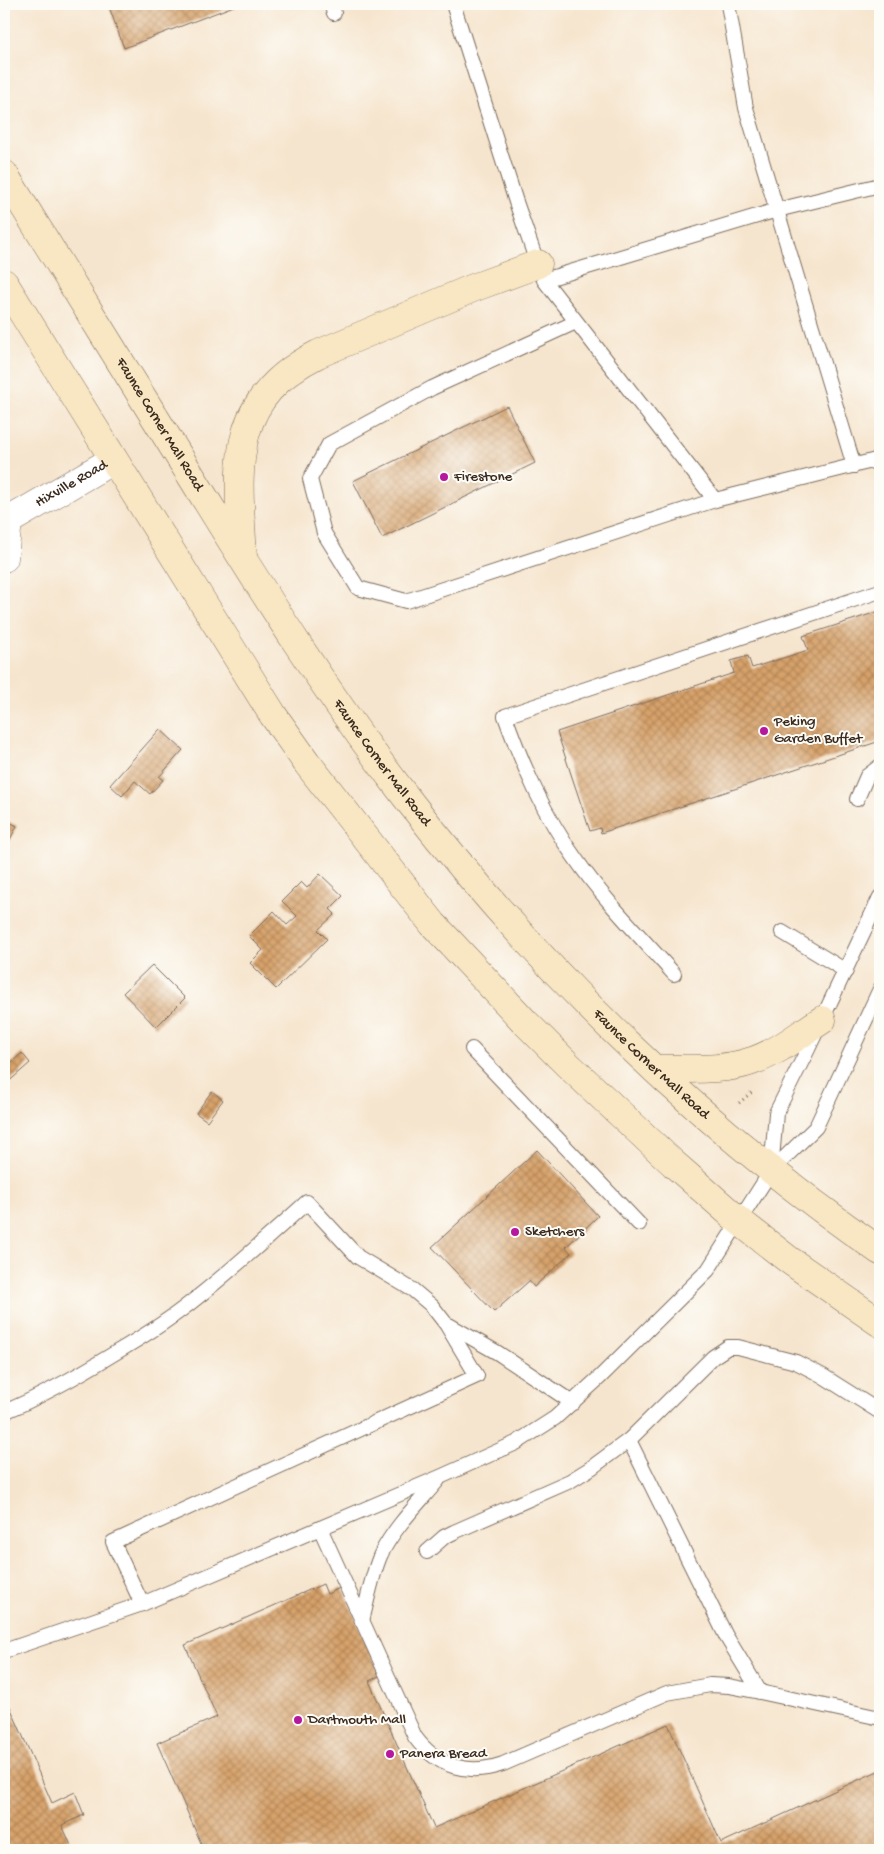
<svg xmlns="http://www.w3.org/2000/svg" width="884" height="1854" viewBox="0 0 884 1854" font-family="'Gochi Hand',sans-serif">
<defs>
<pattern id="building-cross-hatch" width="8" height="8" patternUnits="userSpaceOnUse" patternTransform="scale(1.25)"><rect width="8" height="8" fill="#d7a26a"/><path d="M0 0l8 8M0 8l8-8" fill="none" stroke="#b08457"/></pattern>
</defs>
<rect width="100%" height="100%" fill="#fdfcf7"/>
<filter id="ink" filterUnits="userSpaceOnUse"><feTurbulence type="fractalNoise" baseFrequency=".02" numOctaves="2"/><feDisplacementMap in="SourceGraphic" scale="10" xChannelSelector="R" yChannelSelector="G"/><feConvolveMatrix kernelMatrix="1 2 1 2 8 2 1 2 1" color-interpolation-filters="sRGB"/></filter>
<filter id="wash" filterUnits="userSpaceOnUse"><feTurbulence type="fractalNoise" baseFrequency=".0096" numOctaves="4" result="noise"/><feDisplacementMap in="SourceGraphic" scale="20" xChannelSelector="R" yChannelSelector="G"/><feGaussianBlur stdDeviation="1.12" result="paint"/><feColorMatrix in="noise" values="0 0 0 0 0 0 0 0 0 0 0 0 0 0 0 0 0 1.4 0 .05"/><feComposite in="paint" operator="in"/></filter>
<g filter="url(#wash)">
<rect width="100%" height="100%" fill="#f6e5ce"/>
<g id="blocks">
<g fill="url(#building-cross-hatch)">
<path d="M108,4H239L124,48Z"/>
<path d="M507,406L535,463L382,538L353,481Z"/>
<path d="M880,611V741L601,833L600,828L590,831L557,732L734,673L731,661L748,656L752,668L808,650L803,636Z"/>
<path d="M160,729L183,750L159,777L163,780L150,794L135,781L122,796L110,785Z"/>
<path d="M4,819L17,826L4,851Z"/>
<path d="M320,874L343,896L330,909L335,914L318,930L327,939L276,989L250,963L263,950L249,936L274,911L287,925L297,916L282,901L301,882L307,888Z"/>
<path d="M152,965L185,998L156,1027L123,993Z"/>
<path d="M22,1053L30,1063L5,1085L4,1083V1069Z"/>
<path d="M212,1091L223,1100L207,1121L196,1113Z"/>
<path d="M537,1150L598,1216L566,1247L571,1253L534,1287L529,1281L494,1312L432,1247Z"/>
<path d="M323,1584L327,1594L342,1587L381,1675L369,1681L434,1828L668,1724L721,1843L880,1770V1850H204L157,1743L217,1717L185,1645Z"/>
<path d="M4,1693L52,1803L75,1792L84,1815L62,1825L73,1850H4Z"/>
</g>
</g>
</g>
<g filter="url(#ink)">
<use href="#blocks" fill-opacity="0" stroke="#7c6b5c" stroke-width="1"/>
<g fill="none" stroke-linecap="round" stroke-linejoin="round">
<defs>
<g id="service">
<path d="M331,4L334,13"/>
<path d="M453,4L516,202L539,268"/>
<path d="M728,4L746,108L854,466"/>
<path d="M880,185L777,210L544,280L715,500L880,459"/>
<path d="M576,322L432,388L329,444L310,479L324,533L358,588L406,601L715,500"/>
<path d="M857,799L867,776L880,766"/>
<path d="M782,932L846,971"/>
<path d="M674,974C640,936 604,900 575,858C544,815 523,766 505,716L880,591"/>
<path d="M472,1049L639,1224"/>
<path d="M771,1171L776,1113L808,1049L880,897"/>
<path d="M449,1325L498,1353L573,1403"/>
<path d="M4,1412C43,1396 79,1375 115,1353C139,1339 163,1324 185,1307C228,1274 267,1238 307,1202L358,1257L413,1290L432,1306L446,1324L477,1376L113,1542L142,1604"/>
<path d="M629,1440L726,1636L760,1692"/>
<path d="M320,1528L415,1737C437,1767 468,1776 503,1764L667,1693L710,1685L729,1686L760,1692L880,1718"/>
<path d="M427,1552L444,1537L454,1532L570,1481L591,1468L629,1440L713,1357L728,1347H738L796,1362L823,1376L880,1412"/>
<path d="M362,1621C368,1598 372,1574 381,1554C395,1526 419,1503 438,1480"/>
<path d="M4,1651L142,1604L440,1477L516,1443L555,1418L599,1378L708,1270L771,1171L816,1127L880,989"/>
</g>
<path id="minor" d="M4,558L8,521"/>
<g id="tertiary">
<path id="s1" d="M4,519L8,521L113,460"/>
</g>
<g id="secondary">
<path id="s2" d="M4,174C67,276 130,377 193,479C261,589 329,698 409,801C541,971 703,1129 880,1251"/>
<path d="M4,283L273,715L307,763L433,924L525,1022L568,1065L674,1164L739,1221L789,1260L880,1323"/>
<path d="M243,556C238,469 226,400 318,354L473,288L538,264"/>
<path d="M655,1069C686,1068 721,1072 752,1061C777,1053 800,1034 822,1020"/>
</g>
</defs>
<use href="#service" stroke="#7c6b5c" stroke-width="16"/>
<use href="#minor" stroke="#7c6b5c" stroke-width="29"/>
<use href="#tertiary" stroke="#7c6b5c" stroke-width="29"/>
<use href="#secondary" stroke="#7c6b5c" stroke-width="29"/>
<path stroke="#7c6b5c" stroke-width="3" stroke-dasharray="1 4" stroke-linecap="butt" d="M739,1103L753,1091"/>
<use href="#service" stroke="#fff" stroke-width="14"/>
<use href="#minor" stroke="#fff" stroke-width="28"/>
<use href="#tertiary" stroke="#fff" stroke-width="28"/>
<use href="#secondary" stroke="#f9e7c3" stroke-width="28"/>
</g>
</g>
<g fill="#b5179e" stroke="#fdfcf7" stroke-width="2">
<circle cx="444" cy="477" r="5"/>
<circle cx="764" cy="731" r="5"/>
<circle cx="515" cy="1232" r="5"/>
<circle cx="298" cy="1720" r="5"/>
<circle cx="390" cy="1754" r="5"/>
</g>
<g text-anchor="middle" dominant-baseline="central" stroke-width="4" stroke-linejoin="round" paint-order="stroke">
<g font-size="15" fill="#3b2a1e" stroke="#fdfcf7">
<text stroke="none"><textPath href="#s2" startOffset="295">Faunce Corner Mall Road</textPath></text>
<text stroke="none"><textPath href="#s1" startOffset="78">Hixville Road</textPath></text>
<text stroke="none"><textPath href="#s2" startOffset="700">Faunce Corner Mall Road</textPath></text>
<text stroke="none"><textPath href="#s2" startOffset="1105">Faunce Corner Mall Road</textPath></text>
</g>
<g font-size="15" fill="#3b2a1e" stroke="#fdfcf7" text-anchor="start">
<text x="454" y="477">Firestone</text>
<text x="774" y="722">Peking<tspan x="774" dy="17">Garden Buffet</tspan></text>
<text x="525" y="1232">Sketchers</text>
<text x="308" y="1720">Dartmouth Mall</text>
<text x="400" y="1754">Panera Bread</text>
</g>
</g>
<rect width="884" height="1854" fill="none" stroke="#fdfcf7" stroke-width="20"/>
</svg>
